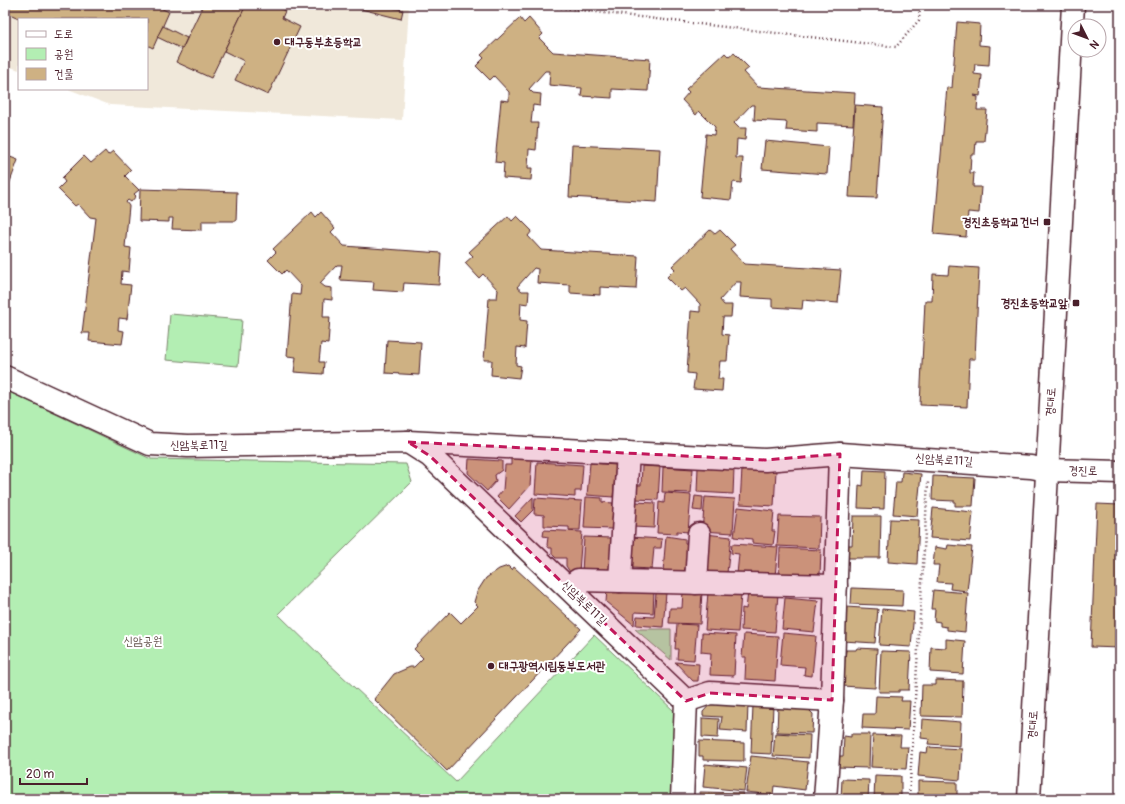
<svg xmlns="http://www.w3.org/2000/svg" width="1125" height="804" viewBox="0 0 1125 804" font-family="Pangolin,'Poor Story',sans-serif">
<rect width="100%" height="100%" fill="#fff"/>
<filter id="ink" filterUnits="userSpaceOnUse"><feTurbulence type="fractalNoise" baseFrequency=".025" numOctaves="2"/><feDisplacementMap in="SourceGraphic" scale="8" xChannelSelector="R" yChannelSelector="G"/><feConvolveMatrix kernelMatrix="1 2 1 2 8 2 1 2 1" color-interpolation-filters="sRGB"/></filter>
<g filter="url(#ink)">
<path fill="#f0e8da" d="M5,5H409L402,120L110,105L68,89H147V19H19V70L5,65Z"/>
<g fill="#b3eeb3" stroke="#7e866f">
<path d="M170,314L242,320L238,366L166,360Z"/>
<path d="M5,390L151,459L406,464L412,482L278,614L326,661L456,782L594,635L674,711L673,799H5Z"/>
<path d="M635,629H671V660Z"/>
</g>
<g fill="#ceb183" stroke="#4a1f2b">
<path d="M5,5H154L169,12L153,48L147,45V19H21L5,12Z"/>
<path d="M203,5H246L211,78L176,62Z"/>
<path d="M246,5H271L285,11L282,18L300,27L268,95L235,80L244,61L224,51Z"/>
<path d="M358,5H395L394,8L403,10L401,19L357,8Z"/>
<path d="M520,18L524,23L529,18L543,34L539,38L553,52L650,59L648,91L612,89V98L581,96L582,88L549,85L550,71H545L529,89L533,93L541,94L540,106L533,105L531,123H538L536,150L529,149L528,168H532L531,180L503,178L504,163L495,162L501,100L509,101V92L494,76L490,80L476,66L484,58L481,55Z"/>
<path d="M957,22L980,24L979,45L990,46L989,65L975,64L974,74L982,75L980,96L974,95V96L978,97L977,110H987L984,141H976L975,154H971L970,173H974L973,187H981L979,213L968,212L966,237L934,234L947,87L952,88Z"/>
<path d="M163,26L187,38L182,49L157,37Z"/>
<path d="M725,53L729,57L734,53L749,68L744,72L758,87L855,93L853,125L817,123V132L786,130L787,122L754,120L755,105H751L734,123L739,128H746L745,140L737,139L736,158H743L741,183L733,182L731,200L700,197L706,134L714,135L715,127L699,111L696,115L682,100L689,92L686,89Z"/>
<path d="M855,105L883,107L877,198L849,197Z"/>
<path d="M765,141L829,147L827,174L762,169Z"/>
<path d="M572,145L660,149L657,202L569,197Z"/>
<path d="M105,151L108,155L113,151L131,170L125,176L139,190L134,194L136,196L131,202L128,200L126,202L129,206L125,247L131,248L129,272L122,271L121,284L131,285L127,319L119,318L118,330L124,331L122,344L89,341L90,333H82L96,218L90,217L78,204L75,206L58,189L65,182L62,178L84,156L91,163Z"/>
<path d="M5,155L18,160L7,190H5Z"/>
<path d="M140,189L237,192L236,221H202V230L172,229L173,218H169V222L139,221Z"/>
<path d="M312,212L316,217L321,212L335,228L331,232L344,246L441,253L439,285L404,283L403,292L373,290L374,282L340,280L342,265H337L320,283L325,287L332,288V300L324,299L323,317H330L328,344L321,343L319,362H324L323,374L294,372L296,357L287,356L292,294L300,295L301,286L286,270L282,274L268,260L276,252L273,249Z"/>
<path d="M508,216L512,221L517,216L532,231L528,236L541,250L638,256L636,289L600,287V295L570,293V285L537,283L538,269L534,268L517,287L522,291H529L528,304L521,303L520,320L527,321L525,348L517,347L516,365L521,366L519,378L491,375L492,360H484L489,298H497L498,290L483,274L479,278L465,263L473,256L469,252Z"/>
<path d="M710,230L715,234L720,230L735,245L730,249L744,264L841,270L838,303L803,300L802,309L772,307V299L740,297L741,282H736L720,300L724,305H732L731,317H723L722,334L729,335L727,361H720L718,379H723L722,391L693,389L695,374L687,373L691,311L700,312V304L685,288L681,291L667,277L675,269L672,266Z"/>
<path d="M949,266L979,268L975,359H969L967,407L920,405L925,301H932L933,274L948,275Z"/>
<path d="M387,340L421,342L419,375L385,373Z"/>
<path d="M511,457L532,459L530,486L509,509L497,497L503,490L505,465H511Z"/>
<path d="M469,459L502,461V470L495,475L496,481L487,491L468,473Z"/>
<path d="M537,462L583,465L581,491H575V497L535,494Z"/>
<path d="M590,463L616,465L613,497L587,495Z"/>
<path d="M642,466L660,467L658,500L635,499L636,485H641Z"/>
<path d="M663,467L693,469L691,493L662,492Z"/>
<path d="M698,467L734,469L733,494L697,492Z"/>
<path d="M742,469L776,471L774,506L740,504Z"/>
<path d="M864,470L885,471L884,509L858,508L859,485L863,486Z"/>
<path d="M902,472L921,474L917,516L893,514L896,482H901Z"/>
<path d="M933,476L975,478L973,506H955V501L932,500Z"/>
<path d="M665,493L691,495L688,532L677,531V534L657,533L659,502L664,503Z"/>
<path d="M695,496L703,497L702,511L693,510Z"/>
<path d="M533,497V510L521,522L515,516Z"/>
<path d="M586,497L602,498V502L613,503L612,529L584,528Z"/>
<path d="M705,497L735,499L733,533L702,531Z"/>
<path d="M535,498L582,501L580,530H569V527L544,526V515L534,514Z"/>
<path d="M635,502L655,503L654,528L633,527Z"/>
<path d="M1097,504L1120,505V648L1091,647Z"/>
<path d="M738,507L774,511L772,531H775L773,545L752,543V539L734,537Z"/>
<path d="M933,508L973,512L970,541L930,538Z"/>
<path d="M779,516L820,517L819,548L777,546Z"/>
<path d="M853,516H881L880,558H847L848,545H852Z"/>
<path d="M890,519L919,520L917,564L888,562Z"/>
<path d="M544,530L582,532L579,572H570L566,566V558H556L552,554V548H549L547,545L548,537L543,536Z"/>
<path d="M706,534L731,537L727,573L706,572Z"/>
<path d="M666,536L685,539V543L690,544L687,568H685L684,573L663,571Z"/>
<path d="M584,537L612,538L610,573L582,572Z"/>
<path d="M630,537L662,539L661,548H654L652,569L632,568L628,564Z"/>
<path d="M732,544L778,547L775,576L737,574L739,554L731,553Z"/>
<path d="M948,545L972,547L967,591L950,589L951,583L937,582L939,565H933L935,547L947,549Z"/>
<path d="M780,548L821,550L820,575L779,577Z"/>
<path d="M508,566L512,570L514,567L581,629L447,771L374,699L394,674L410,667H414L423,658L414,649L450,612L461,623L478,606L474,602L477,592L486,578L499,569Z"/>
<path d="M852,588L903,590L902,606L851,604Z"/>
<path d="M607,589L654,590L653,613L635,612L634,625L606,602Z"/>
<path d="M933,590L968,593L965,632L947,630V627L940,626V622L934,621L935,609H931Z"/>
<path d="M683,591L702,592L700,624L669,623L670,608H682Z"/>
<path d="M708,592L741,594L738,632L705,630Z"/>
<path d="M748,592L778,594L775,632L741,630L742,608L746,609Z"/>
<path d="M656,593H666L663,627L636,625L637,616L654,617Z"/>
<path d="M785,598L818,601L814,632L782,629Z"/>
<path d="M846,607L878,609L875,643L843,641Z"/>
<path d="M882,609L914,612L911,647L879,645Z"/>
<path d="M677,624L697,625L694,660L677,659L678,649H675Z"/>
<path d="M702,633L736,635L734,676L710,675L711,653L701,652Z"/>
<path d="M783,633L816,636L812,676L804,675L805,667L780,665Z"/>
<path d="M744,634L778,636L775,681L745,679L746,657H742Z"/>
<path d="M946,639L965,641L963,674L930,672L931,647L946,648Z"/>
<path d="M857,648L877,649L875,688L842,686L846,650H856Z"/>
<path d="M881,651L911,652L909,690H899V692H879Z"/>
<path d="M675,662L699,664L698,681H693Z"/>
<path d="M936,680L963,681L962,717L921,716L922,685H936Z"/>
<path d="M876,696L902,697L901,701H910L908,730L862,728L863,714H875Z"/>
<path d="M712,702L748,704L747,732L720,730L722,717L703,716V712Z"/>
<path d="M753,705L773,706L771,754L751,753Z"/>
<path d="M778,706L807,708L813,714L812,733L777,732Z"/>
<path d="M702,718L719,719L718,738L702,737Z"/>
<path d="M922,719L961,722L960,746L928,744L929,739L921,738Z"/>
<path d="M775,733L810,735L809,758L773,756Z"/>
<path d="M851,734H870L869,768L836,767V756H843L844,736L851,737Z"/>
<path d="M873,735L901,736L900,747H908L906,769L871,767Z"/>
<path d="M699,741L744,743V761L703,760V756H699Z"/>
<path d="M928,747L962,749L960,780L918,776L920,752L927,753Z"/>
<path d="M751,756L808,762L805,790L774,786L773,795L746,792Z"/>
<path d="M705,764L747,768L744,791L703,787Z"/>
<path d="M875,775L901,776V799H874Z"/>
<path d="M842,779L869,780L868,799H841Z"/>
<path d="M918,781L957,782V799H918Z"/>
<path d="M700,792L743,793V799H700Z"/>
</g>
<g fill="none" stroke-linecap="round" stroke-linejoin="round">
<defs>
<g id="minor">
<path d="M5,377L150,444L188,446L408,442L765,460L840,454L1031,467L1047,470L1120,472"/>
<path d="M408,442L430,456L686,701L682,799"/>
<path d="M620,581L628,453"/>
<path d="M696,583L699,534"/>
<path d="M569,588L578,580L836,586"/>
<path d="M686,701L710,693L832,700"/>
<path d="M825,799L832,700L840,454"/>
</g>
<path id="major" d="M1029,799L1073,5"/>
</defs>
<use href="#minor" stroke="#4a1f2b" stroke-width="25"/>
<use href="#major" stroke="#4a1f2b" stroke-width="25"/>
<g stroke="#4a1f2b" stroke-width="2.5" stroke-dasharray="1 3" stroke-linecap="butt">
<path d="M537,5L896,47L919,20L920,5"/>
<path d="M909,799L928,482"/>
</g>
<use href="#minor" stroke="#fff" stroke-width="22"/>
<use href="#major" stroke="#fff" stroke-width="22"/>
</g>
</g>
<path fill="#c2185b" fill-opacity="0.2" stroke="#c2185b" stroke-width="3" stroke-dasharray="8 5" stroke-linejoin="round" d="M408,442L765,460L840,454L832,700L710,693L686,701L430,456Z"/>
<g fill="#4a1f2b" stroke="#fff" stroke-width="1.5">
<circle cx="277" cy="42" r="4"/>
<rect x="1043" y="218" width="8" height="8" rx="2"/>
<rect x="1072" y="299" width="8" height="8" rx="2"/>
<circle cx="491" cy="666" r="4"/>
</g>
<g text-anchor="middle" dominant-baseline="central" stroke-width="4" stroke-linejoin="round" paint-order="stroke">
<g font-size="12" font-weight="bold" fill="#4a1f2b" stroke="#fff" text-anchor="start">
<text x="285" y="42">대구동부초등학교</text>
<text x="1039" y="222" text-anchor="end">경진초등학교건너</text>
<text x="1068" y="303" text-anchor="end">경진초등학교앞</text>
<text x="499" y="666">대구광역시립동부도서관</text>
</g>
<g font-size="12" fill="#4a1f2b" stroke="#fff">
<text transform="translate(1051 402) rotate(-87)">경대로</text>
<text x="199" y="445">신암북로11길</text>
<text transform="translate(944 460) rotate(4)">신암북로11길</text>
<text transform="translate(1083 471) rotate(1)">경진로</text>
<text transform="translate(584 603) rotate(44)">신암북로11길</text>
<text transform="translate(1033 725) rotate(-87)">경대로</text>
</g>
<g font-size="12" fill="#64534d" stroke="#fff">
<text x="143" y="641">신암공원</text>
</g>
</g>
<rect width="1125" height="804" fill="none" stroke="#fff" stroke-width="20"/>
<rect x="10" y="10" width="1105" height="784" fill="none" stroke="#4a1f2b" stroke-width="1.5" filter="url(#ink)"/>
<rect x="18" y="18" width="130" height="72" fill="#ffffff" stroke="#b7a5aa"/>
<rect x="26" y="31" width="20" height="6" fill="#ffffff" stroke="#b7a5aa"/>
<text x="54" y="38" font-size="12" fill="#4a1f2b">도로</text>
<rect x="26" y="48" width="20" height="12" fill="#b3eeb3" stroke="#b7a5aa"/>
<text x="54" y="58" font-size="12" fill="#4a1f2b">공원</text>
<rect x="26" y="68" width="20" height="12" fill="#ceb183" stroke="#b7a5aa"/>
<text x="54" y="78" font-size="12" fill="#4a1f2b">건물</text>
<g transform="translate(1087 38) rotate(132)"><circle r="19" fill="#ffffff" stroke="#b7a5aa"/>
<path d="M0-3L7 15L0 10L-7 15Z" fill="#4a1f2b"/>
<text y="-6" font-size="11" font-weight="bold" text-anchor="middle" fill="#4a1f2b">N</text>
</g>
<path d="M20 778v6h67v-6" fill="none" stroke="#4a1f2b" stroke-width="2"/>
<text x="26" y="778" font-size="12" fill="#4a1f2b" stroke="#ffffff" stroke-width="3" paint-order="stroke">20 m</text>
</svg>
